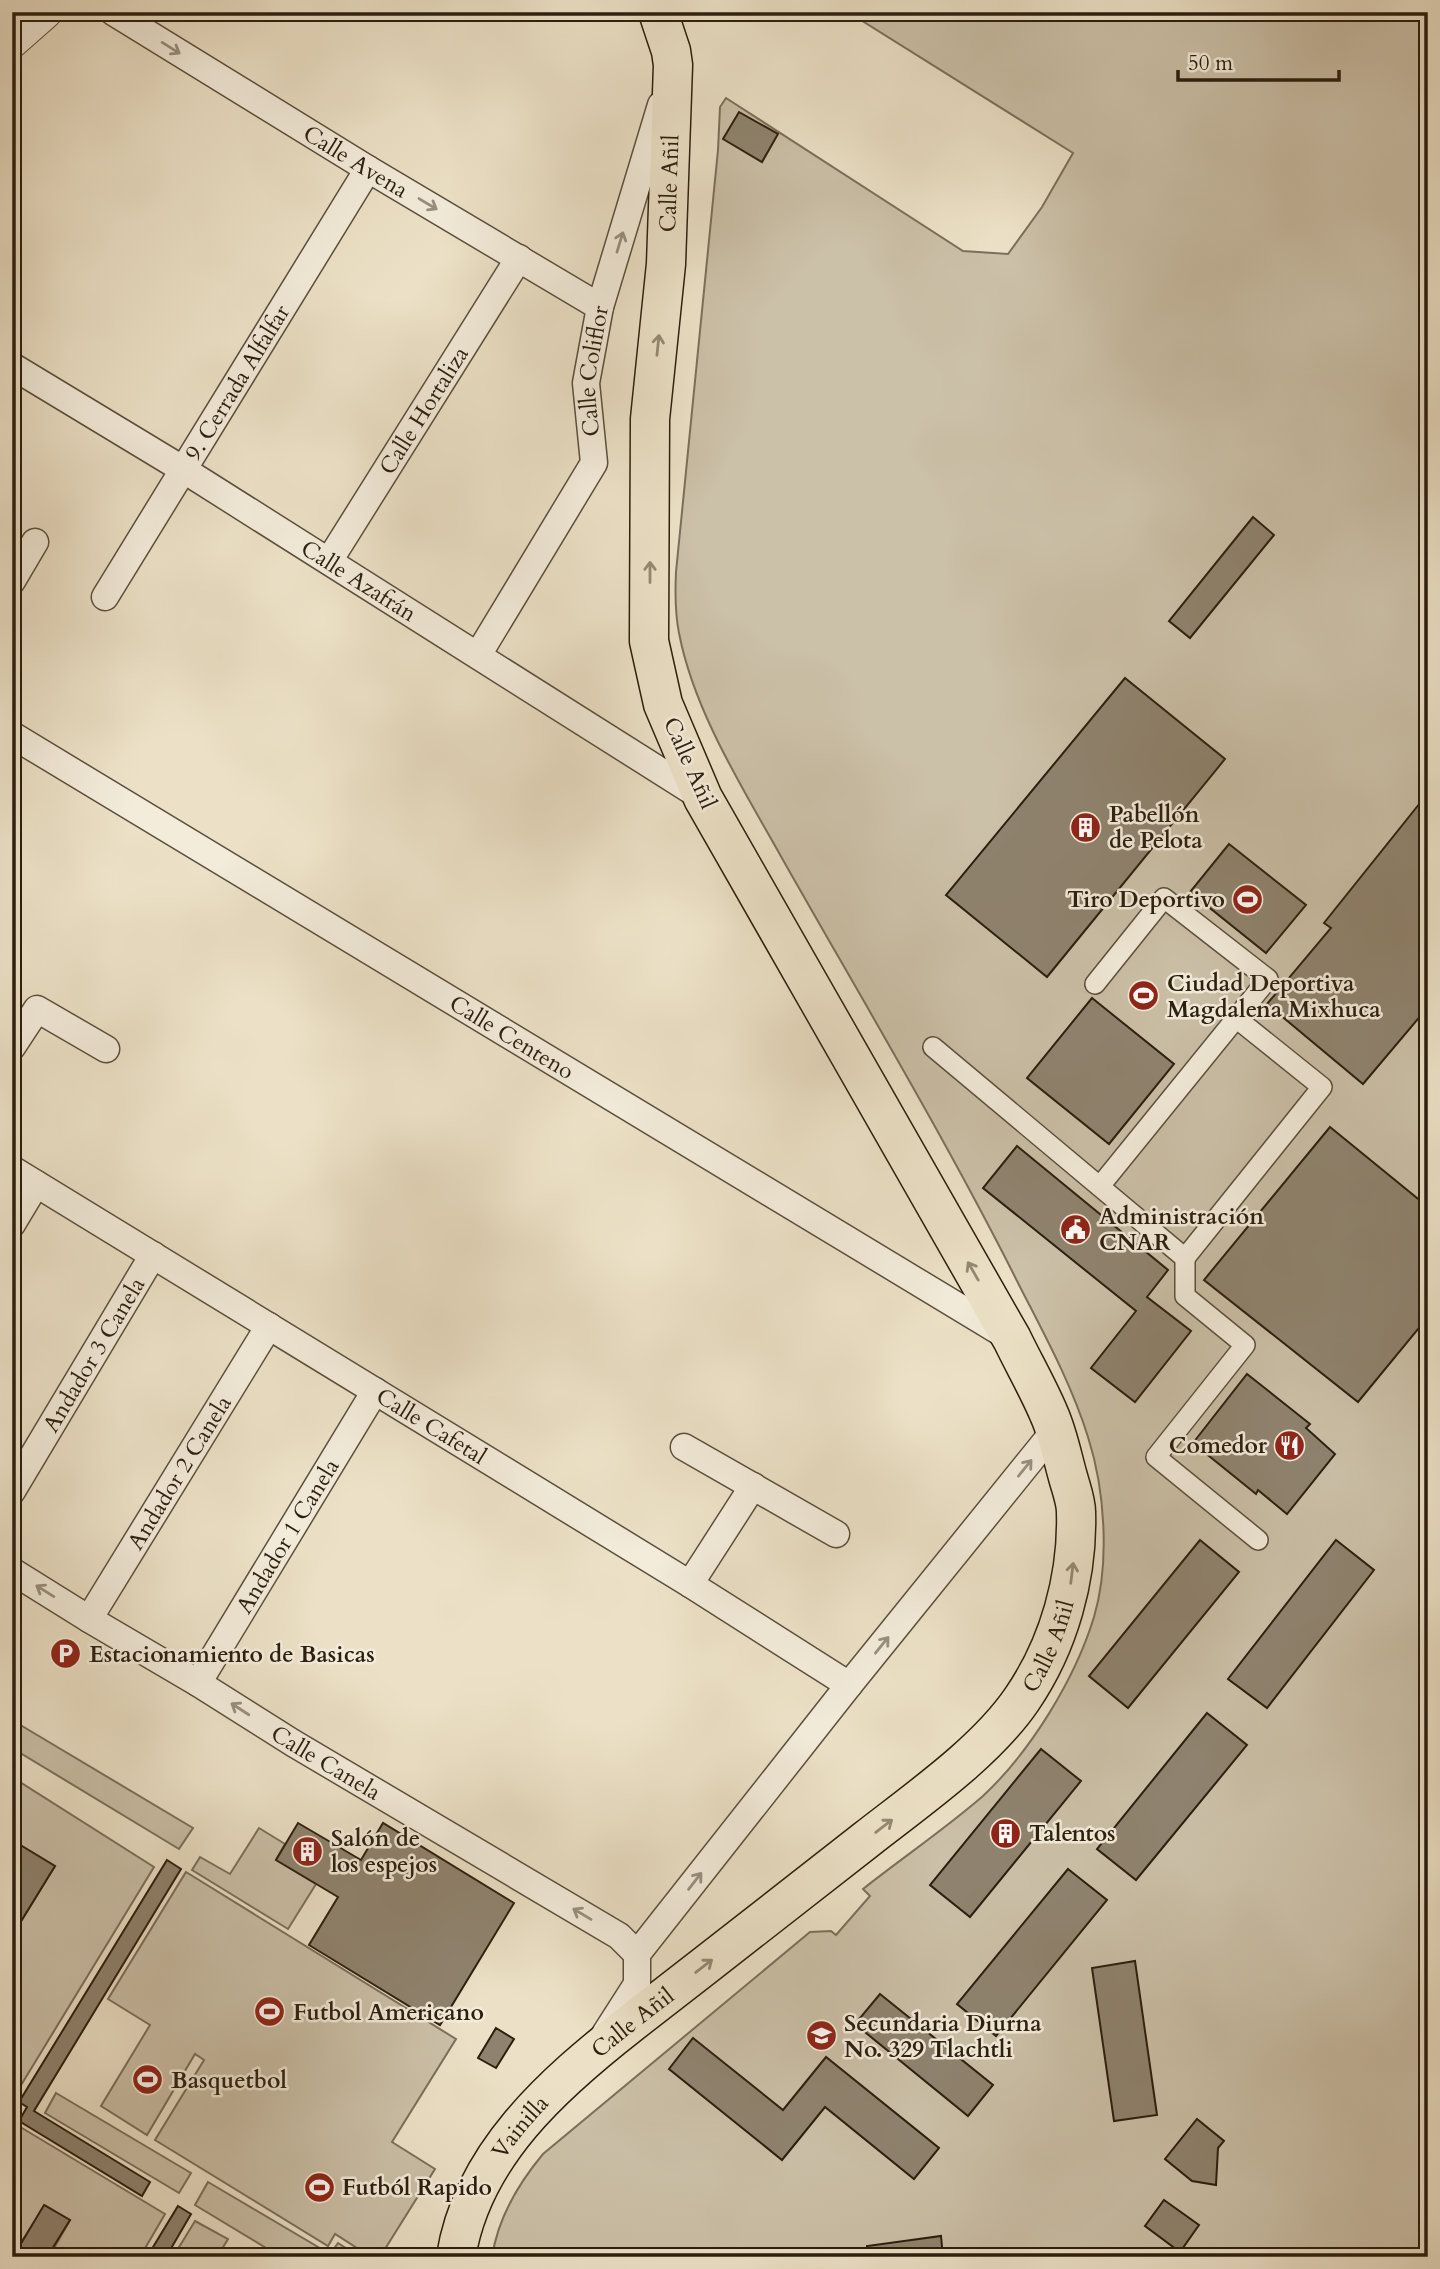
<svg xmlns="http://www.w3.org/2000/svg" width="1440" height="2269" viewBox="0 0 1440 2269" font-family="Cardo,serif">
<rect width="100%" height="100%" fill="#ece1c7"/>
<filter id="stains"><feTurbulence type="fractalNoise" baseFrequency=".00286" numOctaves="4"/><feColorMatrix values="0 0 0 0 .2 0 0 0 0 .09 0 0 0 0 .02 0 0 0 .5 -.17"/></filter>
<radialGradient id="worn" r=".72"><stop offset=".6" stop-color="#630" stop-opacity="0"/><stop offset="1" stop-color="#630" stop-opacity=".3"/></radialGradient>
<g fill="#cbc0a8" stroke="#7b6f5c" stroke-width="2">
<path d="M848,12H1428V2257H492C498,2217 518,2184 543,2154L810,1932L831,1931L836,1935L870,1896L863,1889C902,1858 945,1829 983,1796C1031,1751 1075,1679 1094,1617C1110,1563 1105,1490 1088,1437C1070,1379 1039,1325 1012,1271C941,1131 860,996 783,860C744,790 694,712 679,633C675,613 675,593 676,572L718,150L720,107L726,98L963,251L1008,254L1042,207L1073,153Z"/>
<path d="M12,1720L193,1828L179,1849L12,1748Z"/>
<path d="M12,1777L154,1867L12,2100V1936L55,1866L12,1840Z"/>
<path d="M259,1828L285,1844L276,1860L316,1884L288,1929L192,1870L200,1857L230,1874Z"/>
<path d="M186,1872L456,2039L392,2142L435,2169L380,2257H371L335,2234L328,2246L155,2140L204,2060L195,2054L147,2135L101,2106L150,2025L108,1999Z"/>
<path d="M56,2093L191,2173L179,2193L45,2113Z"/>
<path d="M12,2122L165,2214L140,2257H49L70,2220L45,2205L22,2241L12,2235Z"/>
<path d="M208,2182L330,2254L338,2243L360,2257H281L195,2205Z"/>
<path d="M195,2221L228,2239L217,2257H173Z"/>
</g>
<g fill="#8f836f" stroke="#2b1e0f" stroke-width="2">
<path d="M739,112L778,134L762,162L723,139Z"/>
<path d="M1253,517L1274,535L1190,638L1169,621Z"/>
<path d="M1125,678L1225,759L1047,977L946,895Z"/>
<path d="M1428,793V1007L1363,1084L1267,1004L1331,928L1324,923Z"/>
<path d="M1229,844L1306,905L1266,953L1190,892Z"/>
<path d="M1092,998L1174,1064L1109,1144L1027,1078Z"/>
<path d="M1330,1127L1428,1207V1317L1358,1402L1204,1280Z"/>
<path d="M1017,1146L1168,1270L1147,1297L1191,1331L1135,1402L1091,1368L1136,1311L983,1188Z"/>
<path d="M1247,1374L1310,1424L1306,1428L1335,1454L1287,1514L1258,1490L1256,1494L1193,1443Z"/>
<path d="M1200,1540L1239,1572L1128,1708L1089,1676Z"/>
<path d="M1336,1540L1374,1570L1267,1708L1228,1679Z"/>
<path d="M1207,1713L1247,1745L1136,1880L1097,1849Z"/>
<path d="M1041,1749L1081,1781L970,1917L930,1885Z"/>
<path d="M298,1823L361,1860L383,1823L514,1903L440,2025L309,1945L338,1897L276,1860Z"/>
<path d="M12,1840L55,1866L12,1936Z"/>
<path d="M167,1860L181,1869L34,2111L150,2182L142,2196L19,2121L27,2107L19,2102Z"/>
<path d="M1068,1869L1107,1900L996,2036L957,2004Z"/>
<path d="M1135,1961L1157,2115L1114,2121L1092,1968Z"/>
<path d="M880,1994L993,2085L968,2116L855,2024Z"/>
<path d="M496,2028L514,2039L496,2068L478,2058Z"/>
<path d="M693,2038L783,2110L826,2057L939,2148L914,2179L825,2107L782,2160L669,2069Z"/>
<path d="M1197,2119L1224,2141L1218,2148L1216,2185L1192,2181L1165,2159Z"/>
<path d="M1164,2200L1199,2225L1180,2252L1145,2226Z"/>
<path d="M44,2205L70,2220L47,2257H13Z"/>
<path d="M178,2206L191,2214L166,2257H147Z"/>
<path d="M941,2236L943,2257H867V2246Z"/>
</g>
<g fill="none" stroke-linecap="round" stroke-linejoin="round">
<defs>
<g id="pedestrian">
<path d="M1095,984L1164,898L1268,979L1100,1186"/>
<path d="M933,1047L1185,1258V1296L1245,1345L1156,1457L1258,1540"/>
<path d="M1185,1258L1322,1087L1236,1018"/>
</g>
<g id="minor">
<path id="s1" d="M113,12L368,169L600,307"/>
<path id="s2" d="M12,366L184,470L703,798"/>
<path id="s3" d="M329,561L519,258"/>
<path d="M12,581L35,542"/>
<path id="s4" d="M105,597L368,169"/>
<path id="s5" d="M478,655L594,463L586,383L600,307L661,105"/>
<path id="s6" d="M12,735L1007,1336"/>
<path d="M12,1047L37,1009L106,1049"/>
<path id="s7" d="M12,1169L690,1584L849,1685"/>
<path d="M12,1224L36,1184"/>
<path d="M684,1447L836,1534"/>
<path id="s8" d="M12,1491L153,1255"/>
<path id="s9" d="M12,1571L89,1619L198,1683L293,1743L619,1936L637,1954"/>
<path d="M690,1584L753,1486"/>
<path id="s10" d="M89,1619L269,1326"/>
<path id="s11" d="M198,1683L375,1391"/>
<path d="M605,2034L637,1984V1954L849,1685L1055,1430"/>
</g>
<path id="tertiary" d="M12,42L46,12"/>
<g id="primary">
<path id="s12" d="M456,2257C472,2155 554,2083 631,2023C710,1962 789,1900 867,1839C918,1799 986,1752 1022,1699C1059,1645 1078,1577 1076,1512C1076,1501 1071,1488 1068,1477C1062,1456 1058,1434 1049,1414C1038,1388 1024,1364 1012,1339L703,798L663,704L649,641L650,419L666,264L673,65L671,51L658,12"/>
</g>
</defs>
<use href="#pedestrian" stroke="#5b4f3d" stroke-width="22"/>
<use href="#minor" stroke="#5b4f3d" stroke-width="29"/>
<use href="#tertiary" stroke="#5b4f3d" stroke-width="34"/>
<use href="#primary" stroke="#2b1e0f" stroke-width="41"/>
<use href="#pedestrian" stroke="#f3ecdb" stroke-width="19"/>
<use href="#minor" stroke="#f3ecdb" stroke-width="26"/>
<use href="#tertiary" stroke="#f3ecdb" stroke-width="32"/>
<use href="#primary" stroke="#ece1c7" stroke-width="38"/>
</g>
<defs><path id="oneway-shaft" d="M-6 0H5M1.5-3L5.5 0L1.5 3" fill="none" stroke-width="1.6" stroke-linecap="round" stroke-linejoin="round" transform="scale(1.75)"/></defs>
<g stroke="#998f7f">
<use href="#oneway-shaft" transform="translate(171 48) rotate(32)"/>
<use href="#oneway-shaft" transform="translate(428 204) rotate(31)"/>
<use href="#oneway-shaft" transform="translate(620 242) rotate(-73)"/>
<use href="#oneway-shaft" transform="translate(1025 1468) rotate(-51)"/>
<use href="#oneway-shaft" transform="translate(45 1591) rotate(-148)"/>
<use href="#oneway-shaft" transform="translate(882 1645) rotate(-51)"/>
<use href="#oneway-shaft" transform="translate(240 1709) rotate(-147)"/>
<use href="#oneway-shaft" transform="translate(695 1881) rotate(-52)"/>
<use href="#oneway-shaft" transform="translate(582 1914) rotate(-149)"/>
</g>
<g stroke="#958974">
<use href="#oneway-shaft" transform="translate(658 345) rotate(-84)"/>
<use href="#oneway-shaft" transform="translate(650 572) rotate(-90)"/>
<use href="#oneway-shaft" transform="translate(973 1271) rotate(-120)"/>
<use href="#oneway-shaft" transform="translate(1072 1573) rotate(-83)"/>
<use href="#oneway-shaft" transform="translate(884 1826) rotate(-38)"/>
<use href="#oneway-shaft" transform="translate(704 1966) rotate(-38)"/>
</g>
<defs>
<symbol id="building-disc" viewBox="-11 -11 22 22"><circle r="9.5" fill="#8f2418" stroke="#f3ecdb"/><path d="M-4-6H4V6H1V3H-1V6H-4ZM-2.5-4.3h1.7v1.8h-1.7ZM.8-4.3h1.7v1.8H.8ZM-2.5-1h1.7V.8h-1.7ZM.8-1h1.7V.8H.8Z" fill="#fff"/></symbol>
<symbol id="stadium-disc" viewBox="-11 -11 22 22"><circle r="9.5" fill="#8f2418" stroke="#f3ecdb"/><path d="M0-5a6.5 5 0 1 0 0 10a6.5 5 0 1 0 0-10ZM-3.5-1.8h7v3.6h-7Z" fill="#fff"/></symbol>
<symbol id="civic-disc" viewBox="-11 -11 22 22"><circle r="9.5" fill="#8f2418" stroke="#f3ecdb"/><path d="M-.6-6.5H3V-4.5H.6V-3L4-1V1h2V6H-6V1h2V-1L-.6-3ZM-1.2 2.5V6h2.4V2.5Z" fill="#fff"/></symbol>
<symbol id="restaurant-disc" viewBox="-11 -11 22 22"><circle r="9.5" fill="#8f2418" stroke="#f3ecdb"/><path d="M-5-6h1v4h1v-4h1v4h1v-4h1v5L-1.5 .5V6h-2V.5L-5-1ZM5-6V6H3V1.5H1.5Q1.5-4 5-6Z" fill="#fff"/></symbol>
<symbol id="parking-disc" viewBox="-11 -11 22 22"><circle r="9.5" fill="#8f2418" stroke="#f3ecdb"/><path d="M-3.5-5.5H1a3.5 3.5 0 0 1 0 7H-1V5.5H-3.5ZM-1-3.4V-.6H.8a1.4 1.4 0 0 0 0-2.8Z" fill="#fff"/></symbol>
<symbol id="school-disc" viewBox="-11 -11 22 22"><circle r="9.5" fill="#8f2418" stroke="#f3ecdb"/><path d="M0-5L7-2L0 1L-7-2ZM-4 1L0 2.5L4 1V4Q0 6-4 4Z" fill="#fff"/></symbol>
</defs>
<g fill-rule="evenodd">
<use href="#building-disc" x="1068" y="810" width="35" height="35"/>
<use href="#stadium-disc" x="1230" y="882" width="35" height="35"/>
<use href="#stadium-disc" x="1126" y="978" width="35" height="35"/>
<use href="#civic-disc" x="1058" y="1212" width="35" height="35"/>
<use href="#restaurant-disc" x="1272" y="1428" width="35" height="35"/>
<use href="#parking-disc" x="48" y="1636" width="35" height="35"/>
<use href="#building-disc" x="988" y="1816" width="35" height="35"/>
<use href="#building-disc" x="290" y="1834" width="35" height="35"/>
<use href="#stadium-disc" x="252" y="1994" width="35" height="35"/>
<use href="#school-disc" x="804" y="2018" width="35" height="35"/>
<use href="#stadium-disc" x="130" y="2062" width="35" height="35"/>
<use href="#stadium-disc" x="302" y="2170" width="35" height="35"/>
</g>
<g text-anchor="middle" dominant-baseline="central" stroke-width="5" stroke-linejoin="round" paint-order="stroke">
<g font-size="23" fill="#2b1e0f" stroke="#f3ecdb">
<text stroke="none"><textPath href="#s1" startOffset="285">Calle Avena</textPath></text>
<text stroke="none"><textPath href="#s12" startOffset="2440">Calle Añil</textPath></text>
<text stroke="none"><textPath href="#s5" startOffset="317">Calle Coliflor</textPath></text>
<text stroke="none"><textPath href="#s4" startOffset="252">9. Cerrada Alfalfar</textPath></text>
<text stroke="none"><textPath href="#s3" startOffset="178">Calle Hortaliza</textPath></text>
<text stroke="none"><textPath href="#s2" startOffset="408">Calle Azafrán</textPath></text>
<text transform="translate(690 763) rotate(66)">Calle Añil</text>
<text stroke="none"><textPath href="#s6" startOffset="584">Calle Centeno</textPath></text>
<text stroke="none"><textPath href="#s8" startOffset="159">Andador 3 Canela</textPath></text>
<text stroke="none"><textPath href="#s7" startOffset="492">Calle Cafetal</textPath></text>
<text stroke="none"><textPath href="#s10" startOffset="172">Andador 2 Canela</textPath></text>
<text stroke="none"><textPath href="#s11" startOffset="172">Andador 1 Canela</textPath></text>
<text stroke="none"><textPath href="#s12" startOffset="868">Calle Añil</textPath></text>
<text stroke="none"><textPath href="#s9" startOffset="368">Calle Canela</textPath></text>
<text stroke="none"><textPath href="#s12" startOffset="301">Calle Añil</textPath></text>
<text stroke="none"><textPath href="#s12" startOffset="147">Vainilla</textPath></text>
</g>
<g font-size="23" font-weight="bold" fill="#2b1e0f" stroke="#f3ecdb" text-anchor="start">
<text x="1109" y="814">Pabellón<tspan x="1109" dy="26">de Pelota</tspan></text>
<text x="1225" y="899" text-anchor="end">Tiro Deportivo</text>
<text x="1167" y="983">Ciudad Deportiva<tspan x="1167" dy="26">Magdalena Mixhuca</tspan></text>
<text x="1099" y="1216">Administración<tspan x="1099" dy="26">CNAR</tspan></text>
<text x="1267" y="1445" text-anchor="end">Comedor</text>
<text x="89" y="1654">Estacionamiento de Basicas</text>
<text x="1029" y="1833">Talentos</text>
<text x="331" y="1838">Salón de<tspan x="331" dy="26">los espejos</tspan></text>
<text x="293" y="2012">Futbol Americano</text>
<text x="844" y="2023">Secundaria Diurna<tspan x="844" dy="26">No. 329 Tlachtli</tspan></text>
<text x="171" y="2080">Basquetbol</text>
<text x="342" y="2187">Futból Rapido</text>
</g>
</g>
<rect width="1440" height="2269" fill="none" stroke="#ece1c7" stroke-width="42"/>
<rect x="14" y="14" width="1412" height="2241" fill="none" stroke="#2b1e0f" stroke-width="3.5"/>
<rect x="21" y="21" width="1398" height="2227" fill="none" stroke="#2b1e0f" stroke-width="2"/>
<path d="M1178 70v10h161v-10" fill="none" stroke="#2b1e0f" stroke-width="3.5"/>
<text x="1188" y="70" font-size="21" fill="#2b1e0f" stroke="#f3ecdb" stroke-width="5" paint-order="stroke">50 m</text>
<rect width="100%" height="100%" filter="url(#stains)"/>
<rect width="100%" height="100%" fill="url(#worn)"/>
</svg>
